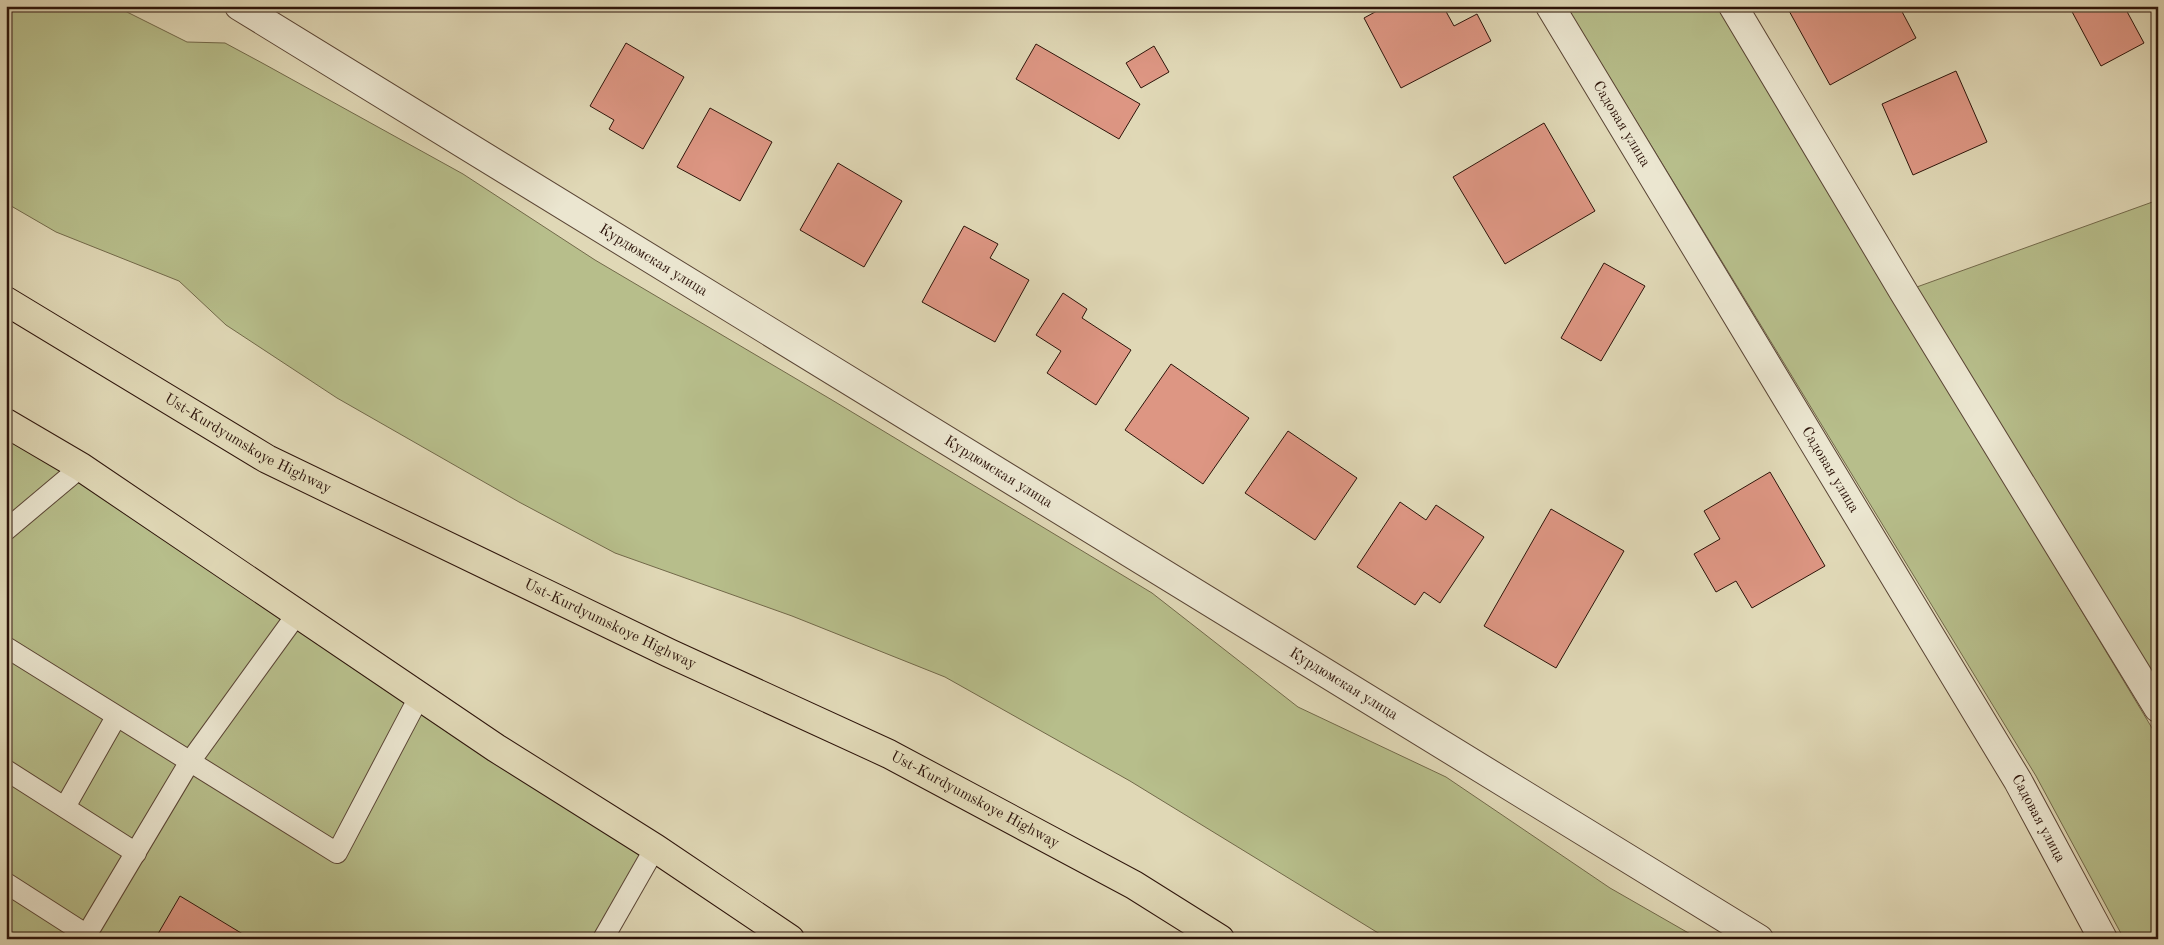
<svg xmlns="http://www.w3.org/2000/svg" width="2164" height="945" viewBox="0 0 2164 945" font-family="'Old Standard TT',serif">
<rect width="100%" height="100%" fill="#e0d8b6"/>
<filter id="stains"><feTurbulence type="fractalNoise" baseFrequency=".004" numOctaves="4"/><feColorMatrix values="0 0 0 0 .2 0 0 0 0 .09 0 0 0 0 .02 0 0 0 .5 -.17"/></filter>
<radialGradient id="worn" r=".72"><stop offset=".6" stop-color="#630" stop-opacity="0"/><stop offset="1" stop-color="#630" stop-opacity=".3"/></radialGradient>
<g fill="#b7be8b" stroke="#72694a">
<path d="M6,6H115L187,42L225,43L264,64L463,174L595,260L832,400L1152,593L1298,707L1446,777L1610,888L1699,939H1388L1130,781L945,677L792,616L615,553L519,502L337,398L226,325L179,281L56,232L6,203Z"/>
<path d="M1566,6H1718L2158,738V939H2124L2036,776Z"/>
<path d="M2158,200V682L1914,288Z"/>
<path d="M6,433L655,848L603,939H6Z"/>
</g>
<g fill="#dd9683" stroke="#2d140a">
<path d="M1386,6H1443L1454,26L1477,14L1491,41L1401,88L1364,18Z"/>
<path d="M1793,6H1899L1916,38L1830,85L1788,9Z"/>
<path d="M2069,6H2124L2144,43L2101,66Z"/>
<path d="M626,43L684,77L643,149L609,129L614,120L590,106Z"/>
<path d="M1036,44L1140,104L1119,139L1016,79Z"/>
<path d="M1154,46L1169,72L1141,88L1126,63Z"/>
<path d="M1956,71L1987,142L1913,175L1882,104Z"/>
<path d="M710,108L772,142L740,201L677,167Z"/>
<path d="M1544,123L1595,211L1505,264L1453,177Z"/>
<path d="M838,163L902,201L864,267L800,230Z"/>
<path d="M964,226L998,244L990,258L1029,280L995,342L922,302Z"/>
<path d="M1604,263L1645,286L1601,361L1561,338Z"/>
<path d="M1063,293L1087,309L1082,318L1131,350L1096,405L1047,373L1061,351L1036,335Z"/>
<path d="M1171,364L1249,418L1203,484L1125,430Z"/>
<path d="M1288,431L1357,478L1315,540L1245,493Z"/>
<path d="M1770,472L1825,566L1752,608L1736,581L1716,592L1694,554L1720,539L1704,511Z"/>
<path d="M1400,502L1426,520L1436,505L1484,537L1440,603L1424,592L1415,605L1357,567Z"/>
<path d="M1551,509L1624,551L1556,668L1484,626Z"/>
<path d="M180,896L251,939H155Z"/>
</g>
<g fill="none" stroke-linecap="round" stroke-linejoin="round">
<defs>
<g id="service">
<path d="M6,530L81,467"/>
<path d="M6,647L337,853L419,697"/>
<path d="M6,770L136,853"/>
<path d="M65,807L116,717"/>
<path d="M6,883L87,935"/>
<path d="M84,939L189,763L297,614"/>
<path d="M603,939L655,848"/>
</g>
<g id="minor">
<path id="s1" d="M239,6L1759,939"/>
<path id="s2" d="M1550,6L2018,781L2103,939"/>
<path d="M1733,6L1903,291L2158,708"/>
</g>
<g id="primary">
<path id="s3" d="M6,301L267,459L669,653L889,754L1134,885L1220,939"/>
<path d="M6,423L81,467L496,748L655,848L790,939"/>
</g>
</defs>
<use href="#service" stroke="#5a4535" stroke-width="22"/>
<use href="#minor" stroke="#5a4535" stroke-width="30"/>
<use href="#primary" stroke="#2d140a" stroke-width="30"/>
<use href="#service" stroke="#ebe6d0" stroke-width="20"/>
<use href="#minor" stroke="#ebe6d0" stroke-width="28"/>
<use href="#primary" stroke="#e0d8b6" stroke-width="28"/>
</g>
<g text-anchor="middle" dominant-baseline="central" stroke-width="4.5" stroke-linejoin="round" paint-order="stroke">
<g font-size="15" fill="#2d140a" stroke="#ebe6d0">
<text stroke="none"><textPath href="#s2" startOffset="138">Садовая улица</textPath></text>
<text stroke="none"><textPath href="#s1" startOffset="486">Курдюмская улица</textPath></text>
<text stroke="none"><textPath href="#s3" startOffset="281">Ust-Kurdyumskoye Highway</textPath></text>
<text stroke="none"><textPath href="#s2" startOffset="542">Садовая улица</textPath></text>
<text stroke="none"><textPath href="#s1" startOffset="891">Курдюмская улица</textPath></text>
<text stroke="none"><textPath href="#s3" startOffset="686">Ust-Kurdyumskoye Highway</textPath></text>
<text stroke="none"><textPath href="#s1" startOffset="1296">Курдюмская улица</textPath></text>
<text stroke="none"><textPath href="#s3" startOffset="1091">Ust-Kurdyumskoye Highway</textPath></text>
<text stroke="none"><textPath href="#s2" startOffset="948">Садовая улица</textPath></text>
</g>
</g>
<rect width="2164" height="945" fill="none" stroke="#e0d8b6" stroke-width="25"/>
<rect x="8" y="8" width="2149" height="930" fill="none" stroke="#2d140a" stroke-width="2.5"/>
<rect x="12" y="12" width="2139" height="920" fill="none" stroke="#2d140a"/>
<rect width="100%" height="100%" filter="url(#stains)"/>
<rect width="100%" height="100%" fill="url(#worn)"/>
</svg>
